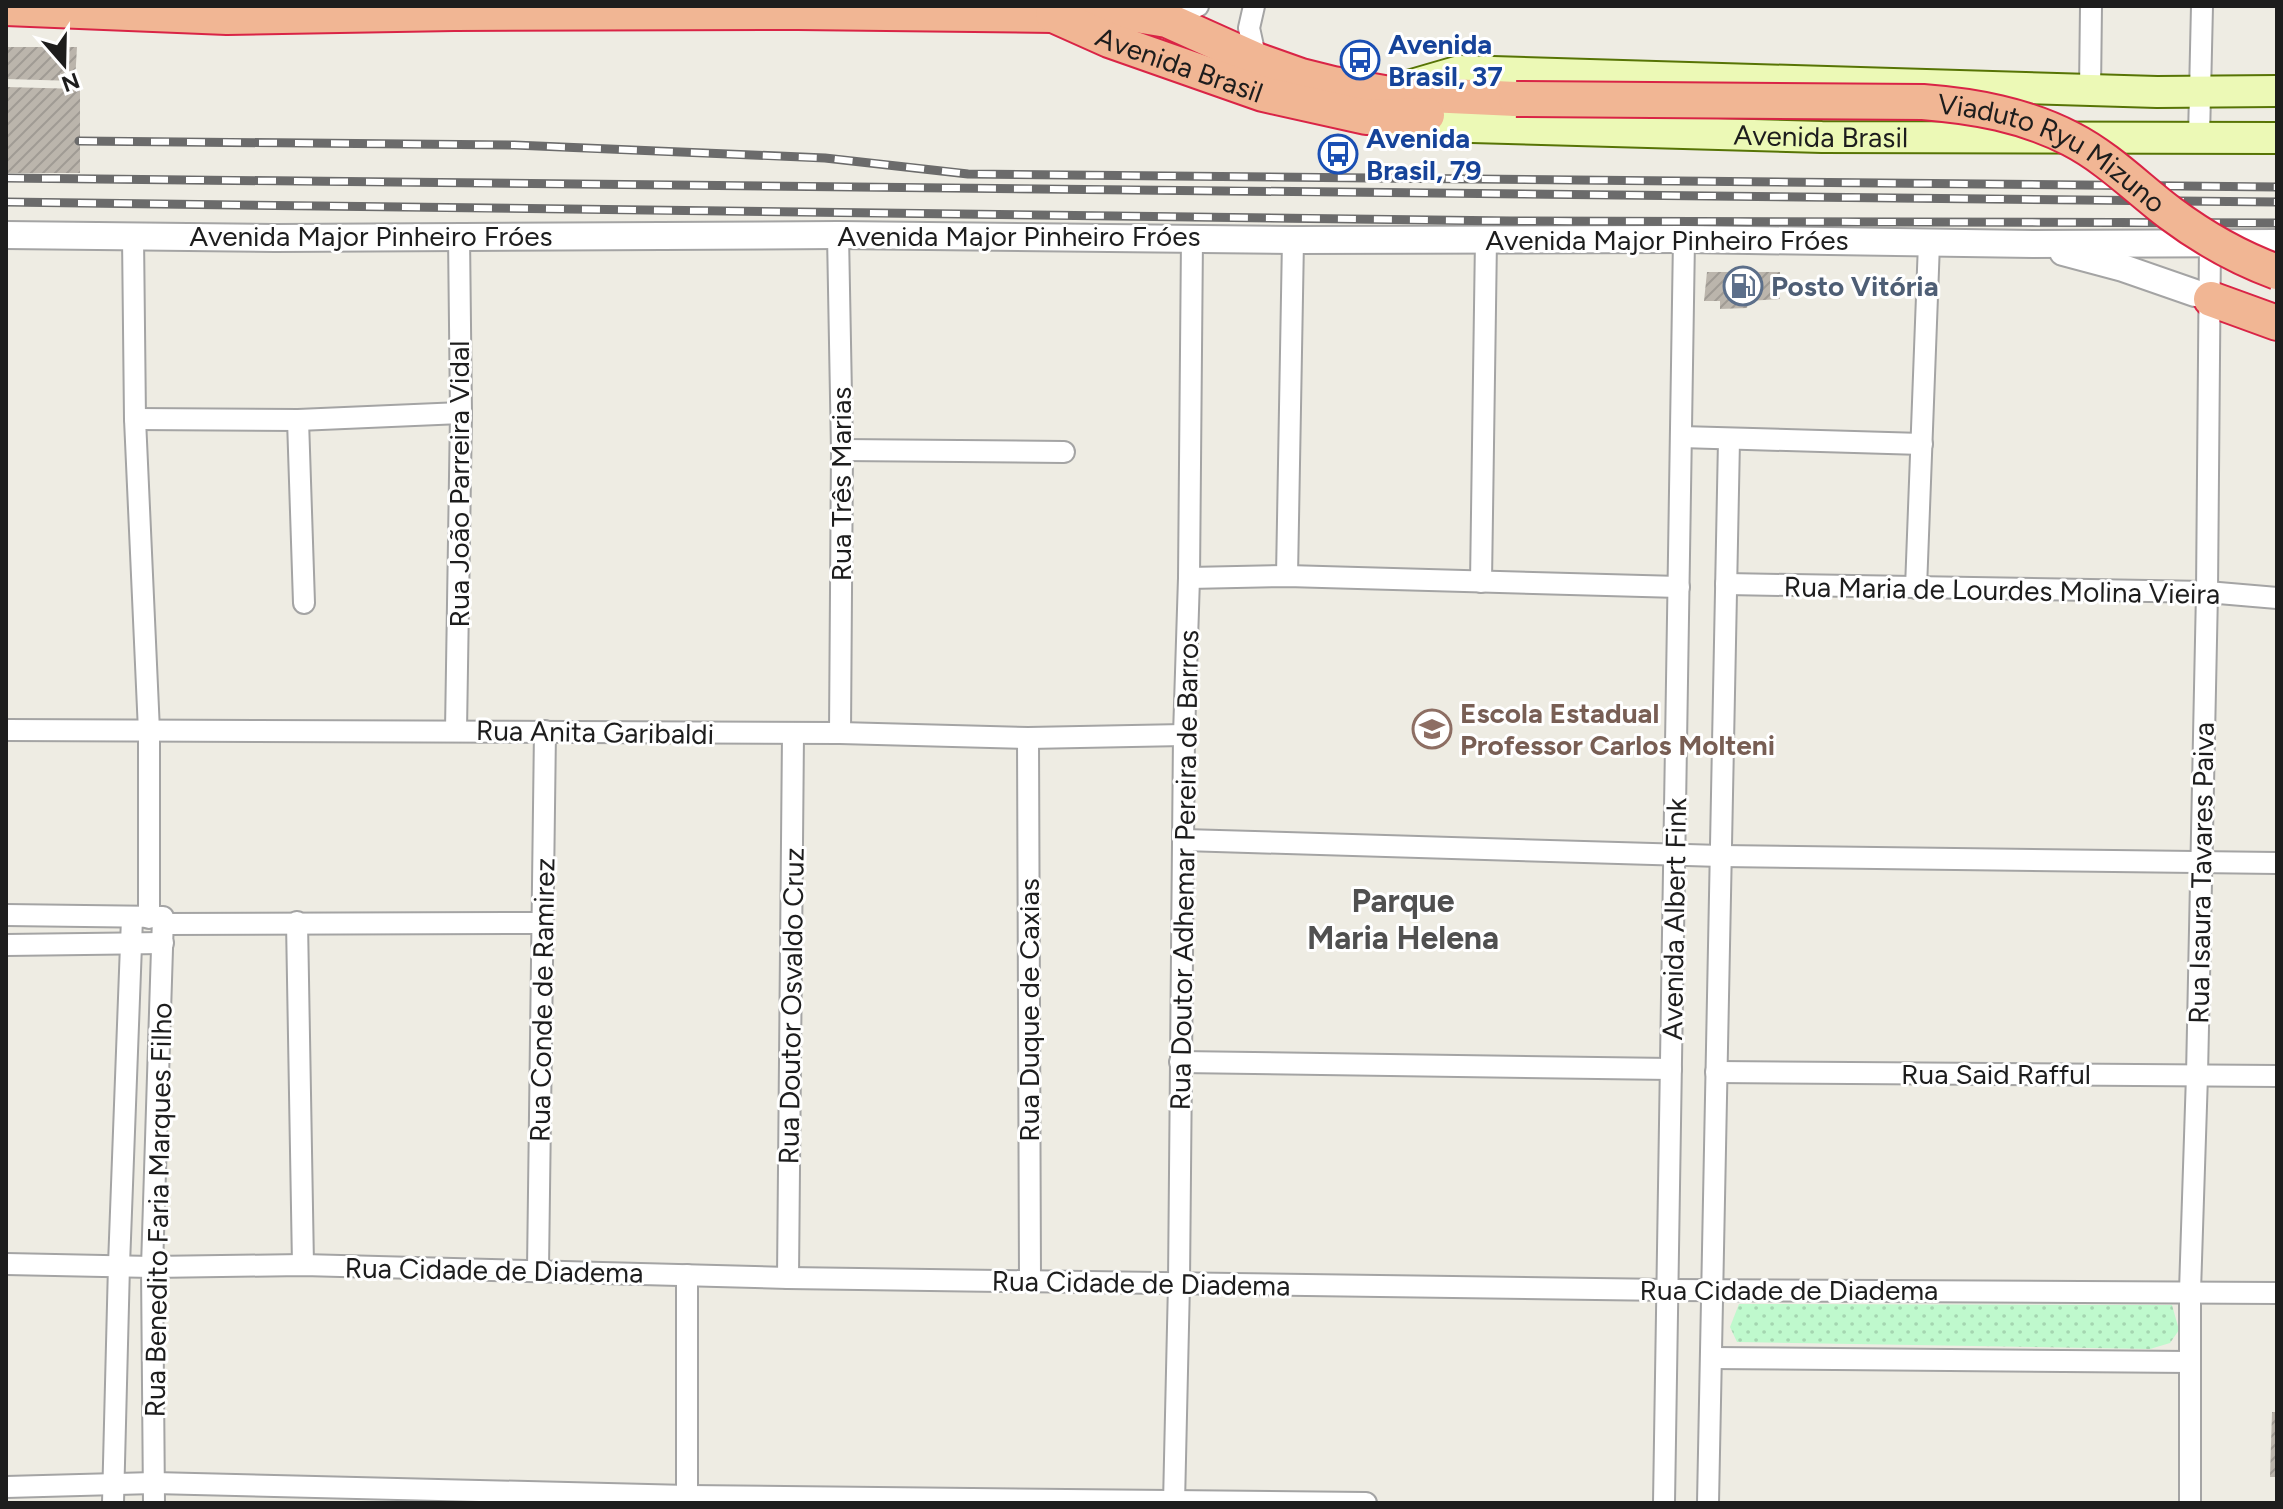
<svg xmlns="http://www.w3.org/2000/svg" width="2283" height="1509" viewBox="0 0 2283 1509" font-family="Figtree,sans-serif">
<defs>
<pattern id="park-dots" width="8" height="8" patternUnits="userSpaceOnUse" patternTransform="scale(2)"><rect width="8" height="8" fill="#bff9cd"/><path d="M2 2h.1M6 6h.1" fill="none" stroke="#a4d5b0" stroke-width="1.8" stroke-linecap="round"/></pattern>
<pattern id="building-hatch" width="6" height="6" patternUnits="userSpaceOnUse" patternTransform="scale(2)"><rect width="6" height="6" fill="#bbb5ac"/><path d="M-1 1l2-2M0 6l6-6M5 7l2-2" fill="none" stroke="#a09b94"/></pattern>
</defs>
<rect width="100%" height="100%" fill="#eeece3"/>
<path fill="url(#park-dots)" d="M1739,1304L2172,1305L2179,1330L2170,1343L2150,1349L1737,1342L1730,1327Z"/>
<g fill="url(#building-hatch)">
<path d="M6,47H77L75,81L6,79Z"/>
<path d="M6,87L80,89V173H6Z"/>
<path d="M1707,272H1780V299L1748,301L1747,308L1720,309V301H1704Z"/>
<path d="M2272,1412H2277V1477H2270Z"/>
</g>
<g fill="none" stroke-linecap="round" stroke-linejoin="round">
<defs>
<g id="minor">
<path d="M1254,6L1249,28L1256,60"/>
<path d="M1167,20L1198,6"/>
<path d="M2090,90L2091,6"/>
<path d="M2199,137L2202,6"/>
<path d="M838,235L842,450L840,733"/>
<path d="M133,236L135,419L149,731V918"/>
<path d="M135,419L298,420L461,413"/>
<path d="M298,420L304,603"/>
<path d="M1681,437L1922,444"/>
<path d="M842,450L1064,452"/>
<path d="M1287,576L1293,240"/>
<path d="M1189,578L1287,576L1679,587"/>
<path d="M1481,582L1486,239"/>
<path d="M1726,584L2207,592L2277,598"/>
<path d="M1916,588L1929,243"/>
<path d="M6,730L840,733L1028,738L1184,735"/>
<path d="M456,731L461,413L459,236"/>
<path d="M1028,738L1030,1281"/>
<path d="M1184,840L1721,856L2277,863"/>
<path d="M6,915L163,917L152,1267L154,1503"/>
<path d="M297,922L303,1265"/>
<path d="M163,924L543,923"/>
<path d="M6,945L163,943"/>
<path d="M1180,1062L1671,1069"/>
<path d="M1716,1072L2277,1076"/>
<path d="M6,1264L152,1267L303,1265L788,1278L1668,1290L2277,1293"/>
<path d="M538,1269L545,731"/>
<path d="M687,1275V1503"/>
<path d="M788,1278L793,734"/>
<path d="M1711,1358L2190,1362"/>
<path d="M6,1487L154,1483L688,1496L1366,1503"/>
<path d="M113,1503L119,1265L132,918"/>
<path d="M1174,1503L1179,1283L1184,735L1189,578L1192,238"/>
<path d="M1664,1503L1684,239"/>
<path d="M1708,1503L1729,440"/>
<path d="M2190,1503V1291L2197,1075L2207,592L2210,242"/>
</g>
<g id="tertiary">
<path d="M6,235L275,238L838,235L1293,240L1684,239L2033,244L2277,243"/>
<path d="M2063,252L2123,268L2195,293"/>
</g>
<g id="secondary">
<path d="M1398,89L1460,71L2157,92L2277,91"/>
<path id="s1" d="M1399,125L1822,137L2277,138"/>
</g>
<g id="trunk">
<path d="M6,8L227,17L454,13L798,12L1053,15L1100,9L1167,20L1256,60L1301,76L1333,84L1384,93L1516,99"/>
<path id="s2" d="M1053,15L1109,40L1263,94L1366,117L1427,115"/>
<path d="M2211,299L2277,323"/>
</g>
</defs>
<use href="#minor" stroke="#a4a4a4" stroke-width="24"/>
<use href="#tertiary" stroke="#a4a4a4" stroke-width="30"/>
<use href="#secondary" stroke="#577405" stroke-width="34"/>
<use href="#trunk" stroke="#d92446" stroke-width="38"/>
<use href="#minor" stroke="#fff" stroke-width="20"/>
<use href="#tertiary" stroke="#fff" stroke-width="26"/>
<use href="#secondary" stroke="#ecf9b6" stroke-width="30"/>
<use href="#trunk" stroke="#f1b694" stroke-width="34"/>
<defs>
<g id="rail">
<path d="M79,141L514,145L825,158L968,174L2277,187"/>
<path d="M6,178L2277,202"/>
<path d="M6,202L1511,221L2277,223"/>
</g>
</defs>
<use href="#rail" stroke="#6b6b6b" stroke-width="9"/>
<use href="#rail" stroke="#fff" stroke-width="6" stroke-dasharray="18" stroke-linecap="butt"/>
<defs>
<g id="trunk-bridge">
<path id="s3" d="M1516,99L1923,102C1974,106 2025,115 2071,139C2108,158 2137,188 2170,213C2202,237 2239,258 2277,272"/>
</g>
</defs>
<use href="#trunk-bridge" stroke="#d92446" stroke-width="38" stroke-linecap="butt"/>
<use href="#trunk-bridge" stroke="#f1b694" stroke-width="34"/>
</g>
<defs>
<symbol id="bus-ring" viewBox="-11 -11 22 22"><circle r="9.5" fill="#fff" stroke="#1a4fb4" stroke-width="1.5"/><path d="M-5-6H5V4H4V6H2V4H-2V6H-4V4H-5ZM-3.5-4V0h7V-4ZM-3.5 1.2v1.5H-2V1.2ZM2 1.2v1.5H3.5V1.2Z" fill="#1a4fb4"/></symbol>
<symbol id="fuel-ring" viewBox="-11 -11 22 22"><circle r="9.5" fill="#fff" stroke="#5c6f8a" stroke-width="1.5"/><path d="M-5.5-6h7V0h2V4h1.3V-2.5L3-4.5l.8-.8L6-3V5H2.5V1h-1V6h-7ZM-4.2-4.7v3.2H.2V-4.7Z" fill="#5c6f8a"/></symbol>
<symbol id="school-ring" viewBox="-11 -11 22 22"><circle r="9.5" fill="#fff" stroke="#8d6e63" stroke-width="1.5"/><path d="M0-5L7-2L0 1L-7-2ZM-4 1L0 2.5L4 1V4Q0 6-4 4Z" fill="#8d6e63"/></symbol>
</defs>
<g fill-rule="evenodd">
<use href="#bus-ring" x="1338" y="38" width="44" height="44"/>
<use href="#bus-ring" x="1316" y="132" width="44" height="44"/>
<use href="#fuel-ring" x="1721" y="264" width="44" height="44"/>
<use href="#school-ring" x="1410" y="707" width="44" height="44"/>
</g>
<g text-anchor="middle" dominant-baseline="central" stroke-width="6" stroke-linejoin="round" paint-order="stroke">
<g font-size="28" font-weight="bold" fill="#164399" stroke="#fff" text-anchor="start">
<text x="1388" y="44">Avenida<tspan x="1388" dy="32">Brasil, 37</tspan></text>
<text x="1366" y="138">Avenida<tspan x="1366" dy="32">Brasil, 79</tspan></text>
</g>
<g font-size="28" fill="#1d1d1d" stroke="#fff">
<text stroke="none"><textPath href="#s2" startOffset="136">Avenida Brasil</textPath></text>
<text stroke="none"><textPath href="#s1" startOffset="422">Avenida Brasil</textPath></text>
<text stroke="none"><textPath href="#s3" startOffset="548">Viaduto Ryu Mizuno</textPath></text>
<text x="371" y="236">Avenida Major Pinheiro Fróes</text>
<text x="1019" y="236">Avenida Major Pinheiro Fróes</text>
<text x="1667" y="240">Avenida Major Pinheiro Fróes</text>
<text transform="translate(459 484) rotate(-90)">Rua João Parreira Vidal</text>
<text transform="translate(841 484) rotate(-90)">Rua Três Marias</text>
<text transform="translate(2002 590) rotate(1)">Rua Maria de Lourdes Molina Vieira</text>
<text transform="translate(595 732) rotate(1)">Rua Anita Garibaldi</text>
<text transform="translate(1184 870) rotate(-89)">Rua Doutor Adhemar Pereira de Barros</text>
<text transform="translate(2201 873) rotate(-89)">Rua Isaura Tavares Paiva</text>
<text transform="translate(1674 919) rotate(-89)">Avenida Albert Fink</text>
<text transform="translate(542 1000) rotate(-89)">Rua Conde de Ramirez</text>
<text transform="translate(791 1006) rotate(-89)">Rua Doutor Osvaldo Cruz</text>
<text transform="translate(1029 1010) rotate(-90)">Rua Duque de Caxias</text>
<text x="1996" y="1074">Rua Said Rafful</text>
<text transform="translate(158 1210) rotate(-89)">Rua Benedito Faria Marques Filho</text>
<text transform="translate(494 1270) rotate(1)">Rua Cidade de Diadema</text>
<text transform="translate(1141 1283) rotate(1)">Rua Cidade de Diadema</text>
<text x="1789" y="1290">Rua Cidade de Diadema</text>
</g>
<g font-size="28" font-weight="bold" fill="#4e5e75" stroke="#fff" text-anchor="start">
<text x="1771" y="286">Posto Vitória</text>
</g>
<g font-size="28" font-weight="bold" fill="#785e54" stroke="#fff" text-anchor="start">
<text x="1460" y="713">Escola Estadual<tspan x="1460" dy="32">Professor Carlos Molteni</tspan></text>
</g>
<g font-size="32" font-weight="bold" fill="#505050" stroke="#fff">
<text x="1403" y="901">Parque<tspan x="1403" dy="37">Maria Helena</tspan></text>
</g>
</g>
<rect width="2283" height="1509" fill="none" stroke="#1d1d1d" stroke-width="16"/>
<g transform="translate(64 64) rotate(160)" stroke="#ffffff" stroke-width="6" paint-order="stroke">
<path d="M0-6L14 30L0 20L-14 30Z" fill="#1d1d1d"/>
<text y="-12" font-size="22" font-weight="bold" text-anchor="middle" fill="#1d1d1d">N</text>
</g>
</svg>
